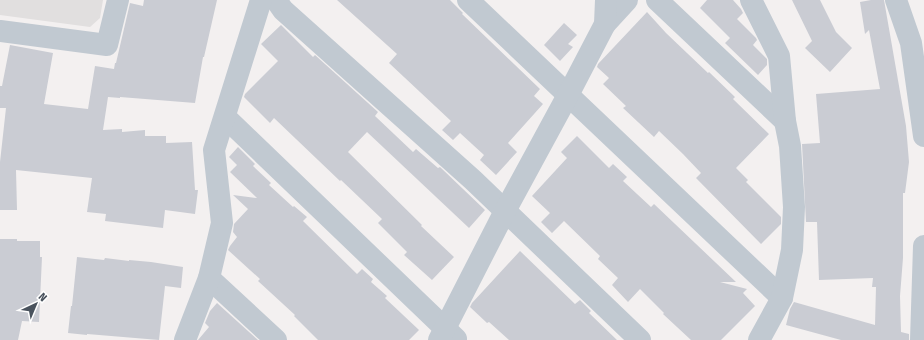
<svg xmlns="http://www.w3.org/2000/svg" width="924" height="340" viewBox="0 0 924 340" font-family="'Fira Sans Condensed',sans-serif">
<rect width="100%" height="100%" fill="#f3f0f0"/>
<path fill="#e1dfdf" d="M0,0H103L100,18L90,27L0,15Z"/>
<g fill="#caccd3">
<path d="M144,0H217L204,57H203L195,103L120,97V98L108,97L103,130L122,129V132L145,130V136H166V143L192,142L195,190H198L195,214L165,210L163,228L105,221L106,214L87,212L92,178L16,170L17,210H0V162L6,108H0V86H2L10,45L53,53L44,104L88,109L95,66L114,69L115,63H116L130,3L143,6Z"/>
<path d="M337,0H450L463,13L462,14L540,89L534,96L543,104L508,143L517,152L496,175L480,160L484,155L460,133L453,140L442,130L451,121L389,63L397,54Z"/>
<path d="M707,0H733L741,9L743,13L737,19L756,38L757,40L753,45L767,59V65L758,75L725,43L730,38L700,8Z"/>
<path d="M792,0H820L836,32L852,48L830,72L805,48L812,41Z"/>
<path d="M871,0H884L906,126L909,162L905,193H903V258L900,296L901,332L909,334V340H841L786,325L790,309L794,302L875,325L876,287H872L873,278L819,280L817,222H806L802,144L820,143L816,94L880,89L869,30L865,34L860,2Z"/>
<path d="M647,12L666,33L708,73L709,72L735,97L733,99L769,134L736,168L748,180L746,182L781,217V224L761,244L696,178L701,173L683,154L659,131L654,137L623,108L626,106L603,84L609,78L597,67L598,64Z"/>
<path d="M564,23L577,35L568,44L573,47L560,61L544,45Z"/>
<path d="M281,25L313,57L315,55L378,112L375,116L413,152L416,149L438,168L440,167L485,210L469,228L367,132L348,152L422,225L421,226L454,257L432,280L404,255L407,252L378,223L382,219L341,180L340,181L274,118L270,123L244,97L245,94L278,61L261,44Z"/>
<path d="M577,136L609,168L613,164L627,177L623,181L651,207L654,204L736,282H720L747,289L743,293L755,306L721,340H691L663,314L664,313L640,289L628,302L612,285L618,278L598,259L600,256L564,221L552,233L541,222L550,213L532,196L567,158L561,152Z"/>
<path d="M238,147L255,164L253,166L271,183L269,185L293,207L294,206L307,217L303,221L357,274L362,269L373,279L371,282L387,296L385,298L419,330L409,340H318L294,316L295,315L258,281L260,279L228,250L230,246L237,237L233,232L234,224L248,209L233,195L257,198L230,172L237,165L229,157Z"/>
<path d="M0,239H17V241H40V257H42L39,322L22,321L18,340H0Z"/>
<path d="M520,251L575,304L580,300L591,311L589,313L617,340H509L489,322L487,323L470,307L472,303Z"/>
<path d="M77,257L104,260L105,258L129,261V260L151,262L183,267L181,288L165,286L159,340L87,334V335L68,333L71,306H72Z"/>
<path d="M217,303L258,340H198L209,327L205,323L210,311Z"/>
</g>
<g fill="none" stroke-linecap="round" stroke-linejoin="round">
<g stroke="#c1c9d1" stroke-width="22">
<path d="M276,0L283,10L473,180L640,340"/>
<path d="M468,0L782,298"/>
<path d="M657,0L785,121"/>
<path d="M751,0L779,56L785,121L790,146L794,207L792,250L782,298L759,340"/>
<path d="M896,0L911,43L924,136"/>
<path d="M605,24L627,0"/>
<path d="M0,31L107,45L118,0"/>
<path d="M225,117L456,339"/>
<path d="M209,278L276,340"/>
<path d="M185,340L209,278L222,223L214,150L261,0"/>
<path d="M439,340L505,211L568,95L605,24L606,0"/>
<path d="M921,340L924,246"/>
</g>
</g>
<g transform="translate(36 304) rotate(44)" stroke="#ffffff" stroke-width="3" paint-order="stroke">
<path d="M0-3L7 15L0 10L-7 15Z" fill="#49525d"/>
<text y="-6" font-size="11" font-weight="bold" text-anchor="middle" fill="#49525d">N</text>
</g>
</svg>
